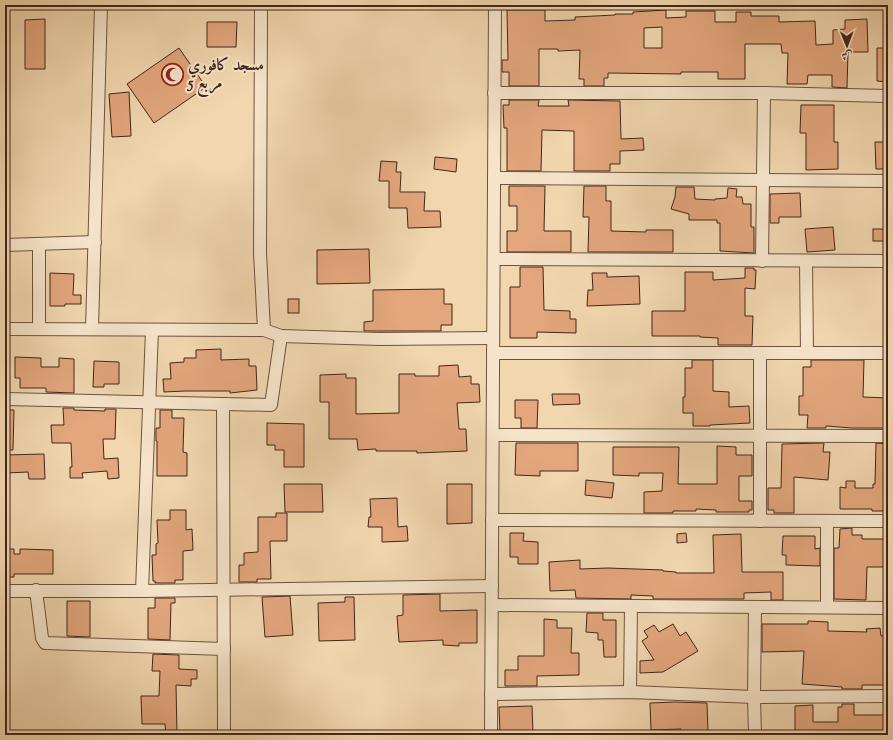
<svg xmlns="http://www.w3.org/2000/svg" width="893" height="740" viewBox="0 0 893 740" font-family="'Sorts Mill Goudy',Amiri,serif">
<rect width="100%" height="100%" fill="#f1d6ae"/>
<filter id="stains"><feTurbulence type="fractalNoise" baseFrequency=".005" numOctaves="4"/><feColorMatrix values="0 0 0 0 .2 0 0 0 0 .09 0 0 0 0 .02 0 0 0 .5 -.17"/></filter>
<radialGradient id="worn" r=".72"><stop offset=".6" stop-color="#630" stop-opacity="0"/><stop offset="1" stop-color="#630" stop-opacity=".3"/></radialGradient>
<g fill="#e3a67d" stroke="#42261a" fill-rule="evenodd">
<path d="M507,10H545V21L575,20V17L615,15V14H633V12L666,10V18L686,17V11H715V22H736V12H751V16H779V22L815,21L816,45L833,44V30L845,29V20L867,19L868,52H848L847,88L832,87V75H808L807,84H787L788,53H782L781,44H745V79H718V72H681V74L608,73V78H604V86H584V79H579L580,50L558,51V49H539V86H509V72H502V60H508ZM662,27V48H644V28Z"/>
<path d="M45,19V69H25V20Z"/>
<path d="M207,22H237L236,47H207Z"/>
<path d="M179,48L206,87L154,123L127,84Z"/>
<path d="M877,48H888V82L877,81Z"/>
<path d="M129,92L131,136L112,137L109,94Z"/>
<path d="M509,100H539L538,106H569L568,100L620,101L621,139L643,138L644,150L620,151V164H610V171H574V131L542,130L541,171H507V128H504L503,105H509Z"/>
<path d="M801,105H834V142H838V169L806,170V133H800Z"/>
<path d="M875,142H888V169H876Z"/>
<path d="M435,157L457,159L456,172L434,169Z"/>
<path d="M381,161L397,162L396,172H401L400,192H425L424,211H440L441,227L408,228L407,208H389V181H379Z"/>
<path d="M509,186H545L544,231H571V252H507V231H517V206H509Z"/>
<path d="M584,186H606V201H611V231L646,232V230H673V252H588L589,217H583Z"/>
<path d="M676,187H694L695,199L715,200V199L727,198L728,188L737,189L736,197H742L743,204H751V227H754V253L720,251V223H717V220H689V214L671,209L675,197Z"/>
<path d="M800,193L801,217H779V223H770V194Z"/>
<path d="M833,227L835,250L807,252L805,229Z"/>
<rect x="873" y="229" width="15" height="12"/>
<path d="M369,249L370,283L317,284V250Z"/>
<path d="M520,267H543L544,310L570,311V319H576V333L537,332V338H510V287H520Z"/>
<path d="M745,268H754V270H756L755,289L745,288V316H753L752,345H718V338L700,337V336H652V311H685V272H713V280L745,278Z"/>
<path d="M50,273L74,274L73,295H81V304H65V306H50Z"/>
<path d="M592,273H607V277L639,276L640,304L587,306L588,290H593Z"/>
<path d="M444,289V304H452V325H441V331H364V322L373,321V290Z"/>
<rect x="288" y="299" width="11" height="14"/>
<path d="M221,349V360L249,359V366H256L257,390L230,393V391H185L164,392L163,379H171L170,363L184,362V358H196V350Z"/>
<path d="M15,357L41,358V367H59V358L74,359V393L46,392V388H20V378H15Z"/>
<path d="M692,360H713V391L729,392V407L749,406L750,423L710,425V426H693V413H683V397H685V368H692Z"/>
<path d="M811,360H864L863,397L888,398V428H852L826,426V428H807L808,415H799V396H803V367H811Z"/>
<path d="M94,361L119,362V384H104V387H93Z"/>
<path d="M458,365L459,377L471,376V384H479L480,402L457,403L459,429H466L467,451L417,453V451H376V449L358,450L357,439H329V402H320V375L346,374V378H356V414L399,413V374H415V376H439V366Z"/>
<path d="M552,394H579L580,404L553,405Z"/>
<path d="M515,400H538L537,428H521V418H515Z"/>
<path d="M63,408H74V410L105,411V409H116L115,439H103L104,459L118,458L119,478L108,479L107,471L82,473L83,478H70V467H72L71,443H52L51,425H64Z"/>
<path d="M5,410H14L13,450H5Z"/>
<path d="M160,410H172V418H184L183,452L187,453V476H157V441H156V428H160Z"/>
<path d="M267,423L304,424V467H284V450H275V445H267Z"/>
<path d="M516,443H578V471H540V476L515,475Z"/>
<path d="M824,443L823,452H830L828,480L794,477V513H774V510H768V488H781L782,444Z"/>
<path d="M876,443L888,444V511H872V509H840V487L846,488V481H855V488H873V484H875Z"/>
<path d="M717,446L736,447V455H752V476H739V501H752V510H749V512H716V510L696,509V511H673V513H644V492L662,491L663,473H639V476L613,475V447H679L678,484H717Z"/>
<path d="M44,454L45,479H29L28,472L5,473V455Z"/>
<path d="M586,480L614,483L612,498L585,495Z"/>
<path d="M284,484H322L323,512H285Z"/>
<path d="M447,484H472V523L447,524Z"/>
<path d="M397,498L398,527L407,526L408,541L382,542V527H368L369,517H371L370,499Z"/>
<path d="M170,510H186V530L192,529L193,550L183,551V580H175V583H155V581H153L152,555H156V544L158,543L157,520H170Z"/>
<path d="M276,513H287V541H270L271,579H257V582H239V565H244V553L258,552V517H276Z"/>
<path d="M852,528V535H862V539H888V563H885V567H867L866,600L834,599V548H839L840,529Z"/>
<path d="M510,533H524L523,541L538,542V564H518V557H510Z"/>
<path d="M686,533L687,542L677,543V534Z"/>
<path d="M741,534L742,572H783V600H771V592L744,593V599H653V596L631,595V599L576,598L575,590L550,591L549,562L580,560V569L608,568L663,570V571L676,572V573H714L713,535Z"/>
<path d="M783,536H815V549L820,548V566L786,565V555H782Z"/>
<path d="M5,549H14V554H20V549L53,550V574H14V577H5Z"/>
<path d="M440,594V611L477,610V643H459V646L443,645V640L399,642L397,616L403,615V595Z"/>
<path d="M290,596L293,635L265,637L262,597Z"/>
<path d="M345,597H354L355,640L319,641L318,603L345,602Z"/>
<path d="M155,598H175V603H171L170,640L148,639V608H155Z"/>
<path d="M67,601H90V637L67,636Z"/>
<path d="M587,613H603V620H616V657H604L603,640H598V633L586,632Z"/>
<path d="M544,619L557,620V628H572L571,653H579V675L537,676V686H505V670H518V656H544Z"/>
<path d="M808,621L828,622V631L867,632L866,629L880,628L881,636L888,635V685H862V689H842V687L802,684L804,651L762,652V624H808Z"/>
<path d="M673,624L680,636L686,632L698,651L663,672L640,673V661L654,660L642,641L648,637L644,631L654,625L659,632Z"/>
<path d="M153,654L179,655V669L197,670V679H191V686L176,685L177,735H166L165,724H142L141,696H159L160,671H152Z"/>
<path d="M675,702L707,703L708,733L681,734V729L651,730L650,703Z"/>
<path d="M842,704H854V715H888V735H860V733L825,735H795V706L813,705V722H838V707H842Z"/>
<path d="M532,706L533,734L500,735L499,707Z"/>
</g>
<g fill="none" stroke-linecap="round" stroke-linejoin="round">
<defs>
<g id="minor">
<path d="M494,93H764L888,96"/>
<path d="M494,178L888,181"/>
<path d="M5,245L95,242"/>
<path d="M494,259L888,261"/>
<path d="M762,261L764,93"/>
<path d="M806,261L807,353"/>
<path d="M5,329L264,330"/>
<path d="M39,329V244"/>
<path d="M92,329L101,5"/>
<path d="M281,336L380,339L493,338"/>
<path d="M493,353H888"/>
<path d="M5,399L271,405L281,336L264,330L260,253L261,5"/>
<path d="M223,404L224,735"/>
<path d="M493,435L888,436"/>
<path d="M492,520L888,521"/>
<path d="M760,521V353"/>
<path d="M36,590L42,638L45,643L224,649"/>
<path d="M5,591H142L492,586"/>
<path d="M142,591L152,330"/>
<path d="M492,605L888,608"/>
<path d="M755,607L754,697L755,735"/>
<path d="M827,607V521"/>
<path d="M630,692L631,606"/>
<path d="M491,694L630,692L754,697L888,696"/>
<path d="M491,735L495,5"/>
</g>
</defs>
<use href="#minor" stroke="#6e523f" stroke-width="14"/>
<use href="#minor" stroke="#f6e4ca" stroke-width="12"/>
</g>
<defs>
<symbol id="mosque-ring" viewBox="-11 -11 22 22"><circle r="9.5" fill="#f6e4ca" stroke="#8f2418" stroke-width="1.5"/><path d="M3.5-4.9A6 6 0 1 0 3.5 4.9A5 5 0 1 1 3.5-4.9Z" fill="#8f2418"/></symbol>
</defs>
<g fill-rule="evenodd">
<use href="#mosque-ring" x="160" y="62" width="25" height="25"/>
</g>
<g text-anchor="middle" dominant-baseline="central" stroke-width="4" stroke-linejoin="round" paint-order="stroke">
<g font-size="16" font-weight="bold" fill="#42261a" stroke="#f6e4ca" text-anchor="start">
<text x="188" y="66">مسجد كافوري<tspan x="188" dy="18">مربع 5</tspan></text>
</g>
</g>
<rect width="893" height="740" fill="none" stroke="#f1d6ae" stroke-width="20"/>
<rect x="6" y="6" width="881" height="728" fill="none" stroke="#42261a" stroke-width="2"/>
<rect x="10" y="10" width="873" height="720" fill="none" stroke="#42261a"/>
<g transform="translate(847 46) rotate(179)" stroke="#f6e4ca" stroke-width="3" paint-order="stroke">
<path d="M0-3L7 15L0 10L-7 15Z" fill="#42261a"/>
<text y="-6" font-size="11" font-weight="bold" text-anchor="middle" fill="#42261a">ش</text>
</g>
<rect width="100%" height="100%" filter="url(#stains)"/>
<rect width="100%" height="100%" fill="url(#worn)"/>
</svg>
